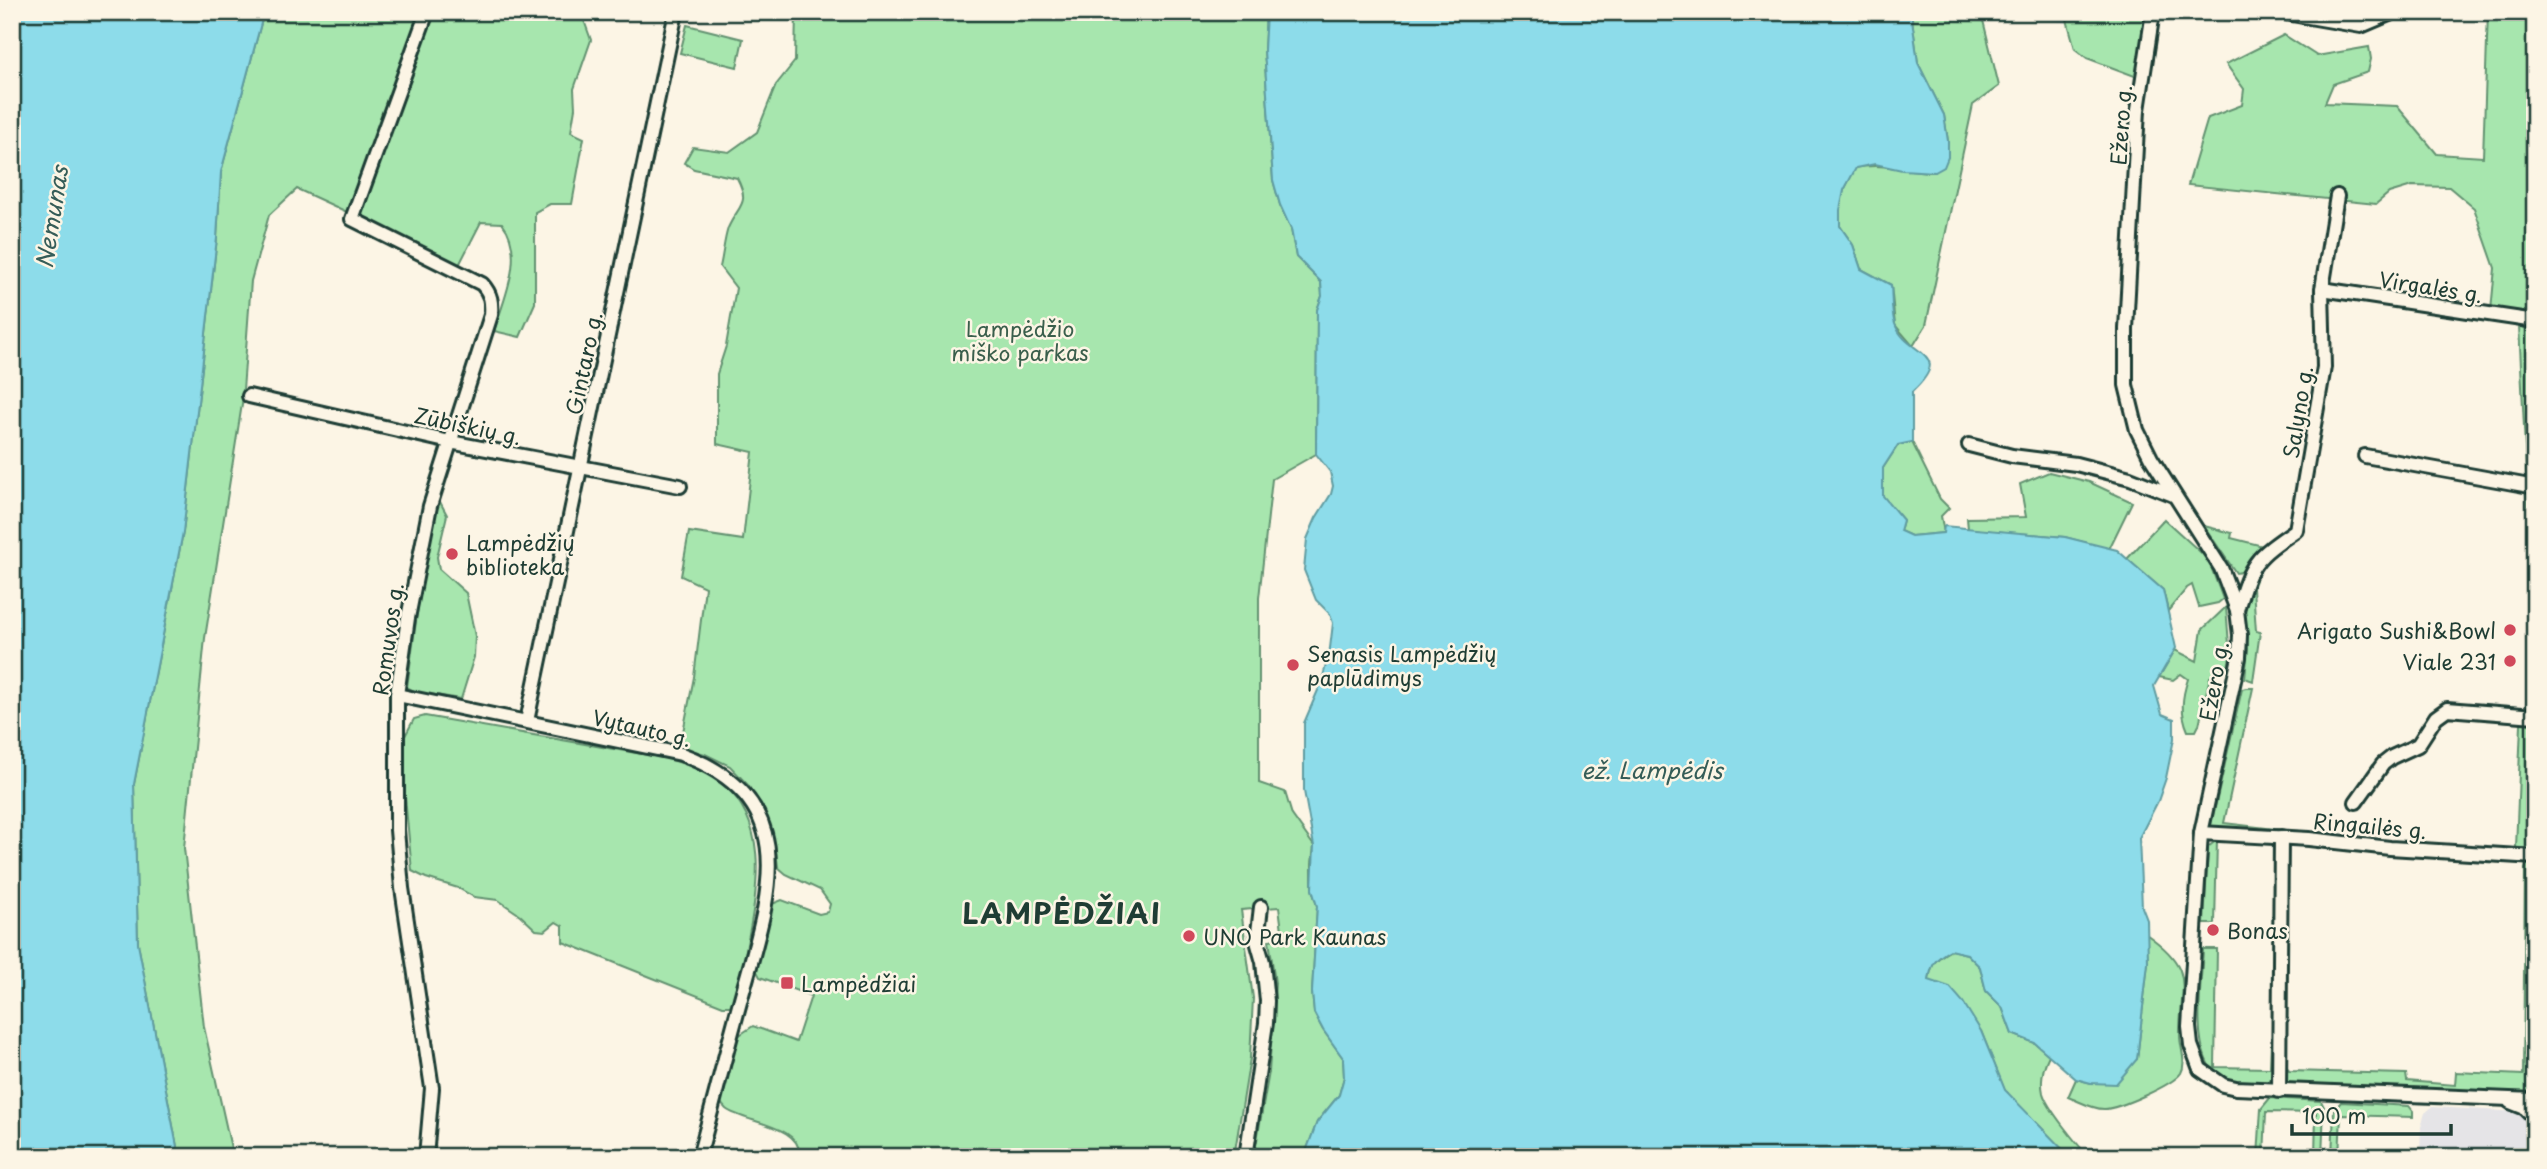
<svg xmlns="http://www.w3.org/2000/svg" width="2547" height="1169" viewBox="0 0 2547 1169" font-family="'Playpen Sans',sans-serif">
<rect width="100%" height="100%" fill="#fcf5e5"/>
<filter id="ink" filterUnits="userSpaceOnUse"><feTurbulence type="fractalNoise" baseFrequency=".0143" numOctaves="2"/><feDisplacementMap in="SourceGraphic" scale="14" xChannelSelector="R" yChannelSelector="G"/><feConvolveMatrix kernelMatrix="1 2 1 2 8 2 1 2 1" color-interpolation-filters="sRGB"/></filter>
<g filter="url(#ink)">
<g fill="#e5e4e7">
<path d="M2001,12H2065L2066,23L2051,20Z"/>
<path d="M2432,1107L2521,1112L2535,1126V1157H2420L2421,1126L2425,1113Z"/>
</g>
<g fill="#a7e6ae" stroke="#639271" stroke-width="2">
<path d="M264,12H581L591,40L574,89L575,108L571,132L584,138L572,204H550L535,212V303L520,337L494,331C504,299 526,253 502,223L481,222L457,269L358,217L297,189L269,215L251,281L242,404L205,638L184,848L204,1027L233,1157H179L138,944L134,784L183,532L217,238L221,172Z"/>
<path d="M796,12H1266L1264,50L1273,180L1280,205L1291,229L1296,257L1321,282L1322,296L1317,310L1316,454L1272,479L1259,598V783L1285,792L1292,815L1314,846L1312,863V889L1317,906L1312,992L1314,1013L1323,1030L1343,1058L1344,1077L1339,1095L1317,1122L1304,1157H1254L1269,1072L1275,983L1269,940L1283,938L1279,907L1241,910L1253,998L1250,1058L1234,1157H799C804,1125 744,1123 726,1109C723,1106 721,1103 719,1100L735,1038L753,1026L796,1042L811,996L760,977L754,966L772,904L782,900L819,914L828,912L830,904L820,890L786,874L778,867L775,843L763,811L748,785L730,766L705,754L680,747L694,677L705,587L681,576L689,532L743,540L753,452L717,444V374L726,346L736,288L720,267C723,255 724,240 728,228C738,205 751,205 737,178L694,169L684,163L693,147L729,152L757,132L776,85L795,61Z"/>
<path d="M1911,12H1981L1999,86L1973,105L1926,325L1913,346L1895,325L1891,285L1861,269L1853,245L1840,226L1839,210L1844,190L1855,168C1885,162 1905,172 1935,172L1948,157V141L1944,115L1918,63Z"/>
<path d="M2065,12H2148L2137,77L2087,58L2075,49Z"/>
<path d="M2488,12H2535V314L2527,317L2491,311L2495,268L2474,208L2449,187L2412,186L2389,193L2376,204L2188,185L2208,118L2242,105L2244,89L2226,64L2284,35L2317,56L2369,47L2371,59L2368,72L2333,84L2325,103L2397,106L2437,154L2483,157Z"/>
<path d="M687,25L743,39L737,67L680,53Z"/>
<path d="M2519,326H2535V569H2531Z"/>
<path d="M1912,442L1940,499L1949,508L1941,516L1944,533L1911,536L1900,531L1903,520L1883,497V468L1898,445Z"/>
<path d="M2049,472L2089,482L2132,502L2109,549L2065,537L1968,529L1967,518L2026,517L2020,484Z"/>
<path d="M439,500L447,515L437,557L439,569L466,593L475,636L474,657L461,699L416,692L407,687L423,570Z"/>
<path d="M2164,519L2208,559L2223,599L2218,603L2199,607L2192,585L2187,588L2168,611L2163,590L2127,559Z"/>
<path d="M2204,526L2232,533L2231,538L2267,547L2241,572L2236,573Z"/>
<path d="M2533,577L2535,578V712H2527L2528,623L2533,622Z"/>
<path d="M2252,579L2256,580L2253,588L2256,631L2260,632L2253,681L2245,678L2248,648L2244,601Z"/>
<path d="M2226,607L2230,657L2228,668L2210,677L2199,725L2196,731H2188C2180,713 2182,697 2188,679L2181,674L2173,680L2159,677L2175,650L2197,661L2202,630Z"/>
<path d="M2246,688H2253L2224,823L2308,833L2214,828L2211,825L2242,689Z"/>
<path d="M425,716L665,758C685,764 707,770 723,784C767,822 759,883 749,934C744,959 741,984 730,1006H723L563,942V926L556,922L545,931L536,930L520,915L498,900L474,897L458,888L426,878L412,871L405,797V736L414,719Z"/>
<path d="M2523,722L2535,724V849L2516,848L2521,724Z"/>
<path d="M2217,840L2215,924H2204L2208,847Z"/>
<path d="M2530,862H2535V1093L2287,1085L2282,1077L2283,1031H2286L2287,1067L2289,1071L2406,1074L2407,1081L2455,1085L2456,1072L2523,1075L2525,869L2527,864Z"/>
<path d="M2146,934C2197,970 2180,983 2180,1036C2180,1047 2187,1063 2181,1073C2173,1085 2118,1109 2104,1109C2092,1109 2079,1101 2068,1097L2076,1079L2091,1083L2137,1059L2148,963Z"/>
<path d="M2203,949H2217L2215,1067L2270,1068L2271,1043H2274V1072L2268,1084C2255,1083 2238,1085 2225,1080C2187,1065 2202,982 2203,949Z"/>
<path d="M1951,950L1967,954L1980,967L1986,991L2002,1007L2012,1034L2035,1043L2049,1055C2043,1067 2040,1079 2043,1093C2047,1108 2077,1144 2089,1157H2070L2005,1091L1981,1031L1929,980C1931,964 1936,958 1951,950Z"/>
<path d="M2270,1098L2321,1101L2324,1107L2322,1157H2315L2316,1113L2266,1112L2264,1157H2258L2261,1109Z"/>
<path d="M2341,1102L2409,1106L2413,1111V1117L2341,1115L2339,1157H2332L2334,1110Z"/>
</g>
<g fill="#8ddcea" stroke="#619ca1" stroke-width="2">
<path d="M12,12H264L221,172L217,238L183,532L134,784L138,944L179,1157H12Z"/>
<path d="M1266,12H1911L1918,63L1944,115L1948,141V157L1944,167L1935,172L1902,170L1875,164L1856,168L1844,190L1840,210V226L1853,245L1861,269L1891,285C1892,297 1891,313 1895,324C1906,356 1956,351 1912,392V442L1898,445L1883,468V496L1903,520L1900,531L1911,536L1943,533L1944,526L2065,537L2117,550L2163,590L2176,648L2154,686L2162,714L2174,719V739L2166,778L2158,801L2139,838L2142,907L2147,920L2148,963L2137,1059L2116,1084L2091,1083L2076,1079L2035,1043L2012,1034L2002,1007L1986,991L1980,967L1967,954L1950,950C1936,958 1931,964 1929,980L1950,987L1963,1002L1981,1031L2005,1090L2070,1157H1304L1317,1122L1339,1095L1344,1077L1343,1058L1323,1030L1314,1013L1312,992L1317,906L1312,889L1314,846L1304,791V723L1322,681L1330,648L1333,623L1330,614L1316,600L1304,570L1307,539L1316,518L1331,494L1333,486L1330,472L1316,454L1317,310L1322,296L1321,282L1296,257L1291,229L1280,205L1273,180L1264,50Z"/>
</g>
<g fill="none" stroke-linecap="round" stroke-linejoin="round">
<defs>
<g id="minor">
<path d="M2153,12L2138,110L2126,329V385L2137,430L2151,458L2221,568L2237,610L2240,635L2239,657L2201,833L2189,1027L2191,1045L2200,1069L2223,1085L2236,1088L2535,1100"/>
<path d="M2280,12L2361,26L2394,12"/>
<path d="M2322,289L2535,321"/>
<path d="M249,396L450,442L680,486"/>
<path d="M1969,445L2012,456L2076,464L2130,478L2173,495"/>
<path d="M2365,456L2535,487"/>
<path d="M2237,610C2251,562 2255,558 2296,530L2324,367L2322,289L2337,196"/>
<path d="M397,695L681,754C809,801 767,902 740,1002C726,1053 713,1105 699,1157"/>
<path d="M527,721L676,12"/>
<path d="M2356,802L2383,764L2392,757L2418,745L2436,717L2447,709L2535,716"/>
<path d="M2201,833L2309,839L2390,848L2535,857"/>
<path d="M2279,1091L2281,837"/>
<path d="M2510,1102L2525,1108L2535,1118"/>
<path d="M426,1157L432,1088L402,888L397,830V695L408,618L430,506L491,315C492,302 491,294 482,284L352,219L427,12"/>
<path d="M1246,1157L1266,1023L1267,1001L1263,962L1257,941L1261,907"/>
</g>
</defs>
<use href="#minor" stroke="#1f3d34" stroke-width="18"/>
<use href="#minor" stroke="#fcf5e5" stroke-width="12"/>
</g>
</g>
<g fill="#d1495b" stroke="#fcf5e5" stroke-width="2.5">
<circle cx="452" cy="554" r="7"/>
<circle cx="2510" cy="630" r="7"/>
<circle cx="2510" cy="661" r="7"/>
<circle cx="1293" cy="665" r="7"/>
<circle cx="2213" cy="930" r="7"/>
<circle cx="1189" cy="936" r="7"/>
<rect x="780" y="976" width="14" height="14" rx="3.5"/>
</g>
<g text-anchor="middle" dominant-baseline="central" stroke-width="5" stroke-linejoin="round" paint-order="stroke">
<g font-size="21" fill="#1f3d34" stroke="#fcf5e5">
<text transform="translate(2120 125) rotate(-86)">Ežero g.</text>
<text transform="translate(2431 286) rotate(9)">Virgalės g.</text>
<text transform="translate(583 363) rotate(-78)">Gintaro g.</text>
<text transform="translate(2297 412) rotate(-81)">Salyno g.</text>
<text transform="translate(468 425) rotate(12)">Zūbiškių g.</text>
<text transform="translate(387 639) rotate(-82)">Romuvos g.</text>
<text transform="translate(2213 681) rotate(-80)">Ežero g.</text>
<text transform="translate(642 727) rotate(13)">Vytauto g.</text>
<text transform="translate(2370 825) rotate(5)">Ringailės g.</text>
</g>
<g font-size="21" fill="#3a5f4c" stroke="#fcf5e5">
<text x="1020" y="328">Lampėdžio<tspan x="1020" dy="24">miško parkas</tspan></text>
</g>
<g font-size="21" fill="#1f3d34" stroke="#fcf5e5" text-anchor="start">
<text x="466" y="542">Lampėdžių<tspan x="466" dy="24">biblioteka</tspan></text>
<text x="2496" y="630" text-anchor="end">Arigato Sushi&amp;Bowl</text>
<text x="1307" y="653">Senasis Lampėdžių<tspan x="1307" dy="24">paplūdimys</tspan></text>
<text x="2496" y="661" text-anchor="end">Viale 231</text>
<text x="2227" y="930">Bonas</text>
<text x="1203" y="936">UNO Park Kaunas</text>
<text x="801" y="983">Lampėdžiai</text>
</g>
<g font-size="23" font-style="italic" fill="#355d58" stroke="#fcf5e5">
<text transform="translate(51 217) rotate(-81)">Nemunas</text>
<text x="1652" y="769">ež. Lampėdis</text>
</g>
<g font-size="28" font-weight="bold" letter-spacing="2" fill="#1f3d34" stroke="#fcf5e5">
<text x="1062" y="912">LAMPĖDŽIAI</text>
</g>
</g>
<rect width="2547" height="1169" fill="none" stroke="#fcf5e5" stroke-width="42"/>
<rect x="21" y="21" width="2505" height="1127" fill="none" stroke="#1f3d34" stroke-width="2.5" filter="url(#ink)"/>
<path d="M2292 1124v10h159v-10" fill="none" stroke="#1f3d34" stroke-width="3.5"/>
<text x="2302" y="1124" font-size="21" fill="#1f3d34" stroke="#fcf5e5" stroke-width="5" paint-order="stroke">100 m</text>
</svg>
